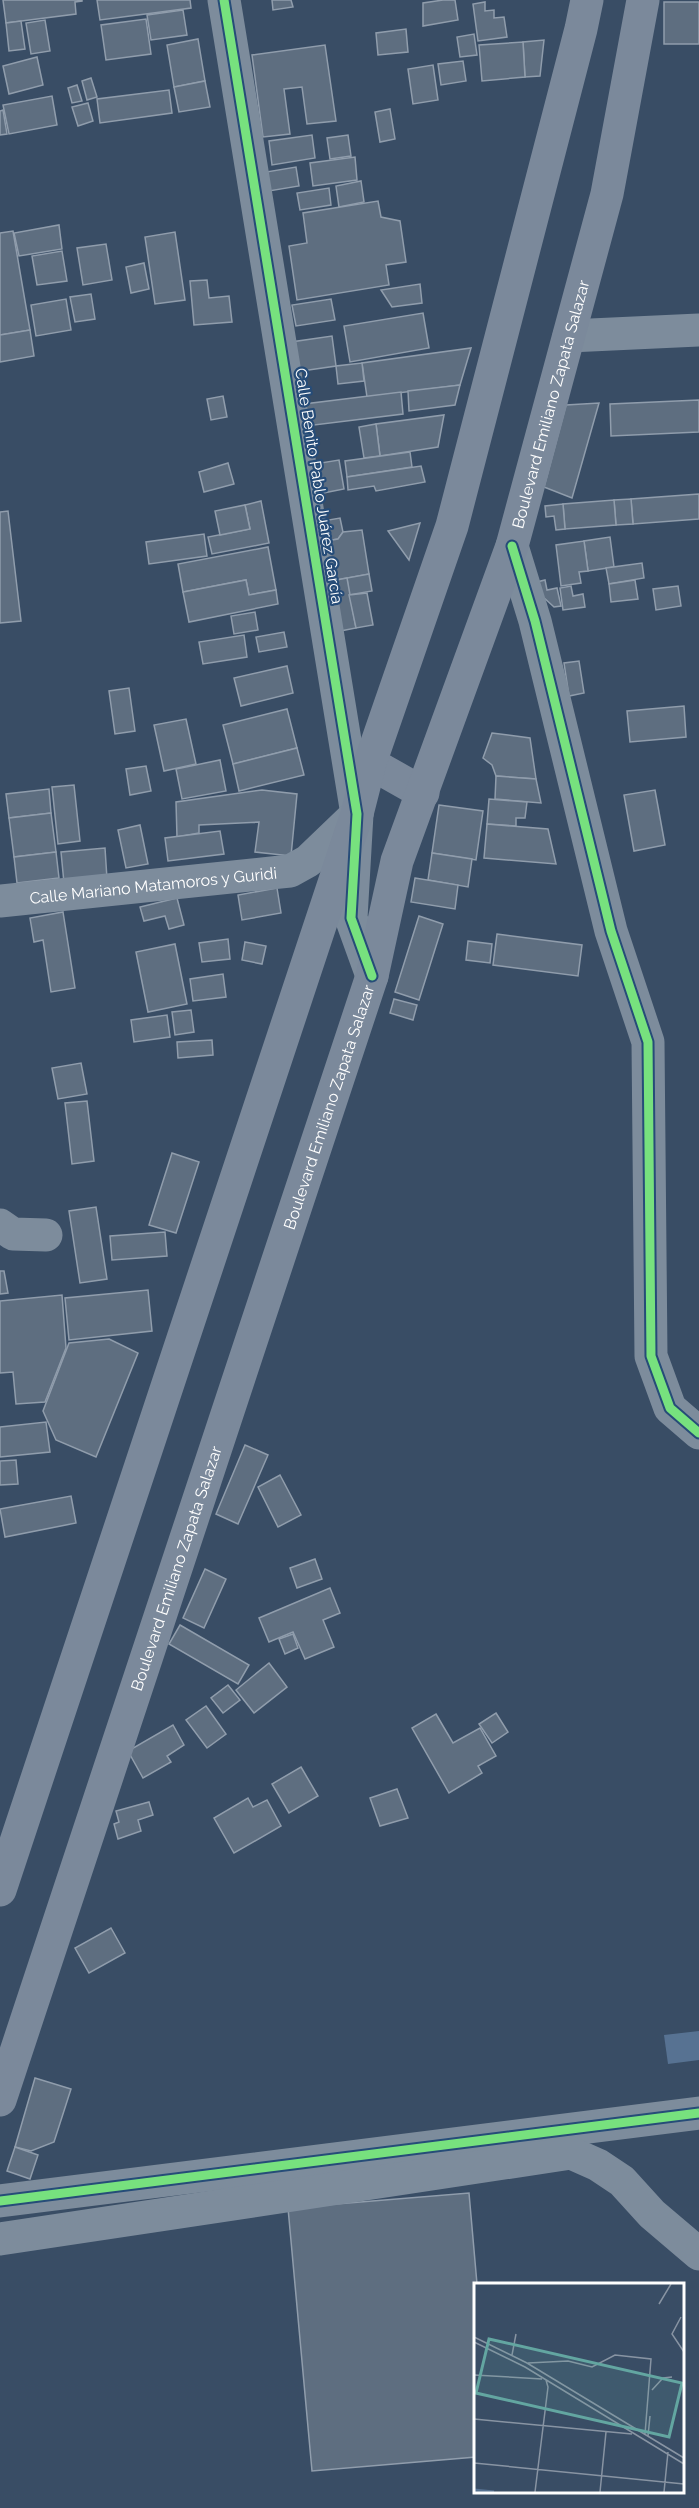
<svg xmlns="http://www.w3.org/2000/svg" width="699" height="2508" viewBox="0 0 699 2508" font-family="Raleway,sans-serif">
<rect width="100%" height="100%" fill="#394d65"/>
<path fill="#577292" d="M699,2031V2060L668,2064L664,2035Z"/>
<g fill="#5e6e80" stroke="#909dac" stroke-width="1.5">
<path d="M3,0H82V1L75,2L76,14L6,23Z"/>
<path d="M97,0H190L191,8L100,20Z"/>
<path d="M272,0H291L293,7L273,10Z"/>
<path d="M443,0H455L458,20L423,26V3Z"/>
<path d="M485,2V11L494,10V18L504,17L507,37L478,41L473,4Z"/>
<rect x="664" y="2" width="35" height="42"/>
<path d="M183,10L187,35L151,40L147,15Z"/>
<path d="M146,19L151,54L106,60L101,25Z"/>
<path d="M45,20L50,51L31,54L26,23Z"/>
<path d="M21,21L25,49L9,51L6,23Z"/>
<path d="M406,29L408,52L378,55L376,33Z"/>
<path d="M474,34L477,55L460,57L457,37Z"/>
<path d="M198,39L205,81L174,87L167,45Z"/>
<path d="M544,40L540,76L525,77L523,42Z"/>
<path d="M523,42L525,77L482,81L479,45Z"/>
<path d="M325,45L336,121L307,124L302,87L284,89L290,134L263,137L252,55Z"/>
<path d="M37,57L43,85L9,94L3,66Z"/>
<path d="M463,61L466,81L441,85L438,64Z"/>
<path d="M433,65L438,100L413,104L408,69Z"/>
<path d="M91,78L97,97L87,100L82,81Z"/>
<path d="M205,81L210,107L179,112L174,87Z"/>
<path d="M77,85L82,101L72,103L68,88Z"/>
<path d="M169,90L172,113L100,123L97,99Z"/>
<path d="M52,96L57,125L9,134L3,105Z"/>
<path d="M88,103L93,121L78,126L72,107Z"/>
<path d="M390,109L395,139L380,142L375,112Z"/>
<path d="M3,110L7,134L0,135V111Z"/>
<path d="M312,135L315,158L272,165L269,141Z"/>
<path d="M348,135L351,156L330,159L327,138Z"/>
<path d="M355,157L357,180L313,186L310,163Z"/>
<path d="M296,167L299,186L269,191L266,172Z"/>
<path d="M361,181L364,202L339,207L336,186Z"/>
<path d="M329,188L331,205L300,210L297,193Z"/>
<path d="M378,201L381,217L400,221L406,262L386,265L389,285L297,300L289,246L307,243L303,213Z"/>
<path d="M59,225L62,249L19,256L14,233Z"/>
<path d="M13,231L30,330L0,335V233Z"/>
<path d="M175,232L185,300L155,304L145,237Z"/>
<path d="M106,244L112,280L83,285L77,248Z"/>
<path d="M62,251L67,281L37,285L32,256Z"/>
<path d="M144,263L149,289L131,293L126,267Z"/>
<path d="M207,280L209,298L229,296L232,322L194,325L190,281Z"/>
<path d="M420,284L422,303L392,307L381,290Z"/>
<path d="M91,294L95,319L75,322L70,297Z"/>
<path d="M66,299L71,330L36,336L31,305Z"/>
<path d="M331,299L335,320L296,326L292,305Z"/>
<path d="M423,313L429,348L350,362L344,326Z"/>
<path d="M30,330L34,356L0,362V335Z"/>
<path d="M332,336L336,366L295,372L291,342Z"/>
<path d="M471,348L460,385L367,397L362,363Z"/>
<path d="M362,363L364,381L338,384L336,366Z"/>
<path d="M460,385L455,405L409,411L408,391Z"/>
<path d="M401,392L403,414L306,426L304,404Z"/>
<path d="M223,396L227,417L211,420L207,399Z"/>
<path d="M699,400V432L611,436L610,404Z"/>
<path d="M599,403L572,498L544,487L566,405Z"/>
<path d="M444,415L438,447L380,456L376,424Z"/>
<path d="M376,424L380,456L364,458L359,427Z"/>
<path d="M410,452L412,467L347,477L345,461Z"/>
<path d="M339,460L344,489L313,495L308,465Z"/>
<path d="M228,463L234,484L204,492L199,472Z"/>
<path d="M421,466L425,482L376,491L374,486L348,490L347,477Z"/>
<path d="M699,494V519L633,524L631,499Z"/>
<path d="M631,499L633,524L616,525L614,500Z"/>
<path d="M614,500L616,525L565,529L563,504Z"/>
<path d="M261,501L269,543L212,554L208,537L250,529L245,505Z"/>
<path d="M563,504L565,529L556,530L554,516L546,517L545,506Z"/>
<path d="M245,505L250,529L220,535L215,511Z"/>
<path d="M8,511L21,621L0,623V512Z"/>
<path d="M340,518L343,532L338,539L320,542L317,522Z"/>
<path d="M420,523L409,560L388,531Z"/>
<path d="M362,530L369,574L326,582L320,542L338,539L343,532Z"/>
<path d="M204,534L207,556L149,564L146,542Z"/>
<path d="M610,537L614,567L588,571L584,541Z"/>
<path d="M584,541L588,571L579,572L581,583L561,586L556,545Z"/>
<path d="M268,547L276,590L249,595L246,580L183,592L178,564Z"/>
<path d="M642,563L644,578L609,584L606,568Z"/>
<path d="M369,574L372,591L349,595L347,578Z"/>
<path d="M347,578L356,628L335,632L326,582Z"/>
<path d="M246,580L249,595L276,590L278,604L189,622L183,592Z"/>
<path d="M545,580L547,590L557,588L561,606L554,607L529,584Z"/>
<path d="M635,580L638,599L611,602L609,584Z"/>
<path d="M571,586L573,596L583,594L585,607L563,610L560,588Z"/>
<path d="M678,586L681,606L656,610L653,589Z"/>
<path d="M367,593L373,625L356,628L349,595Z"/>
<path d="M255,612L258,630L234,634L231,616Z"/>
<path d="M284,632L287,647L259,652L256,637Z"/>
<path d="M244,635L247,657L203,664L199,642Z"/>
<path d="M579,661L584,693L569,696L564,663Z"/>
<path d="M287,666L293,693L241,706L234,678Z"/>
<path d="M129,688L135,731L115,734L109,691Z"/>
<path d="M684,706L686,737L630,742L627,711Z"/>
<path d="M287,709L297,748L233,764L223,725Z"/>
<path d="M186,719L196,764L164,771L154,725Z"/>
<path d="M492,733L530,738L536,779L496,776L492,765L483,758Z"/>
<path d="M297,748L304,775L239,791L233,764Z"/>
<path d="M220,760L226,791L182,799L176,769Z"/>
<path d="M146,766L151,791L130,795L126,769Z"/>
<path d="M496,776L536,779L541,803L495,799Z"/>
<path d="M74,785L80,841L58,844L52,787Z"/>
<path d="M49,789L51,813L9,818L6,794Z"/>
<path d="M262,790L297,794L291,856L255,852L259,822L199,825V833L177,837L176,802Z"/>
<path d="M655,790L665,845L634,851L624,795Z"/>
<path d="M489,799L527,802L525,818H516V826L487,824Z"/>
<path d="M439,805L483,811L476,860L432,853Z"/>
<path d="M51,813L56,852L14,857L9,818Z"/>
<path d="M487,824L548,829L556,864L484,858Z"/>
<path d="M140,825L148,864L126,868L118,830Z"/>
<path d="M220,831L224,854L168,861L165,838Z"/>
<path d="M105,848L107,879L64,883L61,852Z"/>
<path d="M56,852L59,878L17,883L14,857Z"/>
<path d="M432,853L472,859L468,887L428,880Z"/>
<path d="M415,878L458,885L455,909L411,902Z"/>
<path d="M277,888L281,913L242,920L238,895Z"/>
<path d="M177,898L184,925L169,929L165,916L144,921L140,907Z"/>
<path d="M63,912L75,988L51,992L43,940L34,942L30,918Z"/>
<path d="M419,916L443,924L419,1000L395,992Z"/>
<path d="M497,934L582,945L578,976L493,965Z"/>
<path d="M228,939L230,959L202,962L199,943Z"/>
<path d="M468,941L492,944L490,963L466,960Z"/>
<path d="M245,942L266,946L262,964L242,960Z"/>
<path d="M175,944L187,1004L148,1012L136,952Z"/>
<path d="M223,974L226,997L193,1001L190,979Z"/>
<path d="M394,999L417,1005L413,1020L390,1013Z"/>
<path d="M191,1010L194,1032L175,1035L172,1012Z"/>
<path d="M167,1015L170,1037L134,1042L131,1020Z"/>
<path d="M212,1040L213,1055L178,1058L177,1042Z"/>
<path d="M81,1063L87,1094L58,1099L52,1068Z"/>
<path d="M87,1101L94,1161L72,1164L65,1103Z"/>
<path d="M172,1153L199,1162L176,1233L149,1225Z"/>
<path d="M96,1207L107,1279L80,1283L69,1211Z"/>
<path d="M165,1232L167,1256L112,1260L110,1236Z"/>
<path d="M0,1271H4L8,1293L0,1294Z"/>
<path d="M148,1290L152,1331L69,1340L65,1298Z"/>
<path d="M62,1295L66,1348L45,1402L16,1404L13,1372L0,1373V1301Z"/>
<path d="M109,1339L138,1353L96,1457L56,1440L43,1411L69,1343Z"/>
<path d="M46,1422L50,1452L0,1457V1427Z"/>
<path d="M245,1445L268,1455L238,1524L216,1514Z"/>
<path d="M16,1460L18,1484L0,1485V1461Z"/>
<path d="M280,1475L301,1515L278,1527L258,1487Z"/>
<path d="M71,1496L76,1523L5,1537L0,1509Z"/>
<path d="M315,1559L322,1579L297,1588L290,1568Z"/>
<path d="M205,1569L226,1579L204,1628L183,1618Z"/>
<path d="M330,1588L340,1613L323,1620L334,1647L305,1659L293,1632L269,1642L259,1618Z"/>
<path d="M180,1625L249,1665L238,1684L169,1644Z"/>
<path d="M293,1634L298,1648L285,1654L279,1639Z"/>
<path d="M269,1663L287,1687L254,1713L236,1690Z"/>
<path d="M228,1685L240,1700L223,1713L211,1698Z"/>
<path d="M206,1706L226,1734L207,1748L186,1720Z"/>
<path d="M496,1713L508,1732L492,1743L479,1724Z"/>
<path d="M436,1714L453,1743L480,1728L496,1756L478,1766L482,1773L449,1793L412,1728Z"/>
<path d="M173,1725L184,1745L167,1756L171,1762L143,1778L128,1751Z"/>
<path d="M301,1767L318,1796L289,1813L272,1784Z"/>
<path d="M397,1789L408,1818L380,1826L370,1798Z"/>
<path d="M248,1798L253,1807L267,1800L281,1826L234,1853L214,1818Z"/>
<path d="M149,1802L153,1815L138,1820L141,1831L118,1839L114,1824L119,1822L116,1811Z"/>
<path d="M111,1928L125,1953L89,1973L75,1948Z"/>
<path d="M35,2078L71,2089L54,2142L31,2151L15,2147Z"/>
<path d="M15,2147L38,2155L30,2179L7,2171Z"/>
<path d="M469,2193L477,2284L476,2457L312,2471L288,2208Z"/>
</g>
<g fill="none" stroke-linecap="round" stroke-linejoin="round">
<g stroke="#7d8c9c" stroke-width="33">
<path d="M224,0L357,814L351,918L372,976"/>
<path d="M569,336L699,330"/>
<path d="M512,546L535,621L611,931L648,1042L651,1356L670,1408L699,1433"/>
<path id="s1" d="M0,901L290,871L308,861L357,814"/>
<path d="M0,1225L13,1234L46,1235"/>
<path d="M0,2201L699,2113"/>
<path d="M0,2239L571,2153L598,2165L622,2181L652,2214L699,2254"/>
</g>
<g stroke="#7b899b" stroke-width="33">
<path d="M370,763L423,793"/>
<path d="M0,1890L357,814L370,763L452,526L581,29L587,0"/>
<path id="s2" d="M0,2100L372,976L397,861L512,546L607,194L643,0"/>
</g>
<defs>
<g id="cycleway">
<path d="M224,0L357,814L351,918L372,976"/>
<path d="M512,546L535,621L611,931L648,1042L651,1356L670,1408L699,1433"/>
<path d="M0,2201L699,2113"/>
</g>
</defs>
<use href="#cycleway" stroke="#264c78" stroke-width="13"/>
<use href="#cycleway" stroke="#77e17e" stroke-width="9"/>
</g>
<g text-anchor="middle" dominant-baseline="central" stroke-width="4.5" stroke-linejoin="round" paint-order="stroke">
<g font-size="16" fill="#fff" stroke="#264c78">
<text stroke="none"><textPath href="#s2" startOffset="1784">Boulevard Emiliano Zapata Salazar</textPath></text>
<text transform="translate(319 486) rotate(81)">Calle Benito Pablo Juárez García</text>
<text stroke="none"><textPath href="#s1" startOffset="154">Calle Mariano Matamoros y Guridi</textPath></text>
<text stroke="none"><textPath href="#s2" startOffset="1046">Boulevard Emiliano Zapata Salazar</textPath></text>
<text stroke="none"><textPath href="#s2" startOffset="560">Boulevard Emiliano Zapata Salazar</textPath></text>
</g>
</g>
<g transform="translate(474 2283)">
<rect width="210" height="210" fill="#394d65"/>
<path fill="none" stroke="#577292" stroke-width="3" d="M0,207L20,209"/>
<path fill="none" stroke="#8894a3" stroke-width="1.5" d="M185,21L197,1M207,34L198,51L210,69M0,54L53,80L210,175M0,59L51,84L210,181M38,72L42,51M54,80L94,78L118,84L141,72L177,76L171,151M0,92L68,96M178,107L189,95L198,94M0,136L158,151M174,153L176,133M0,180L210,201M61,209L74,104L72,97M126,209L132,149M190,209L194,169"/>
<path fill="#63a6a1" fill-opacity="0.15" stroke="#63a6a1" stroke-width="3" d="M15,56L208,100L195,154L2,110Z"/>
<rect width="210" height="210" fill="none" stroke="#fff" stroke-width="3"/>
</g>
</svg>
